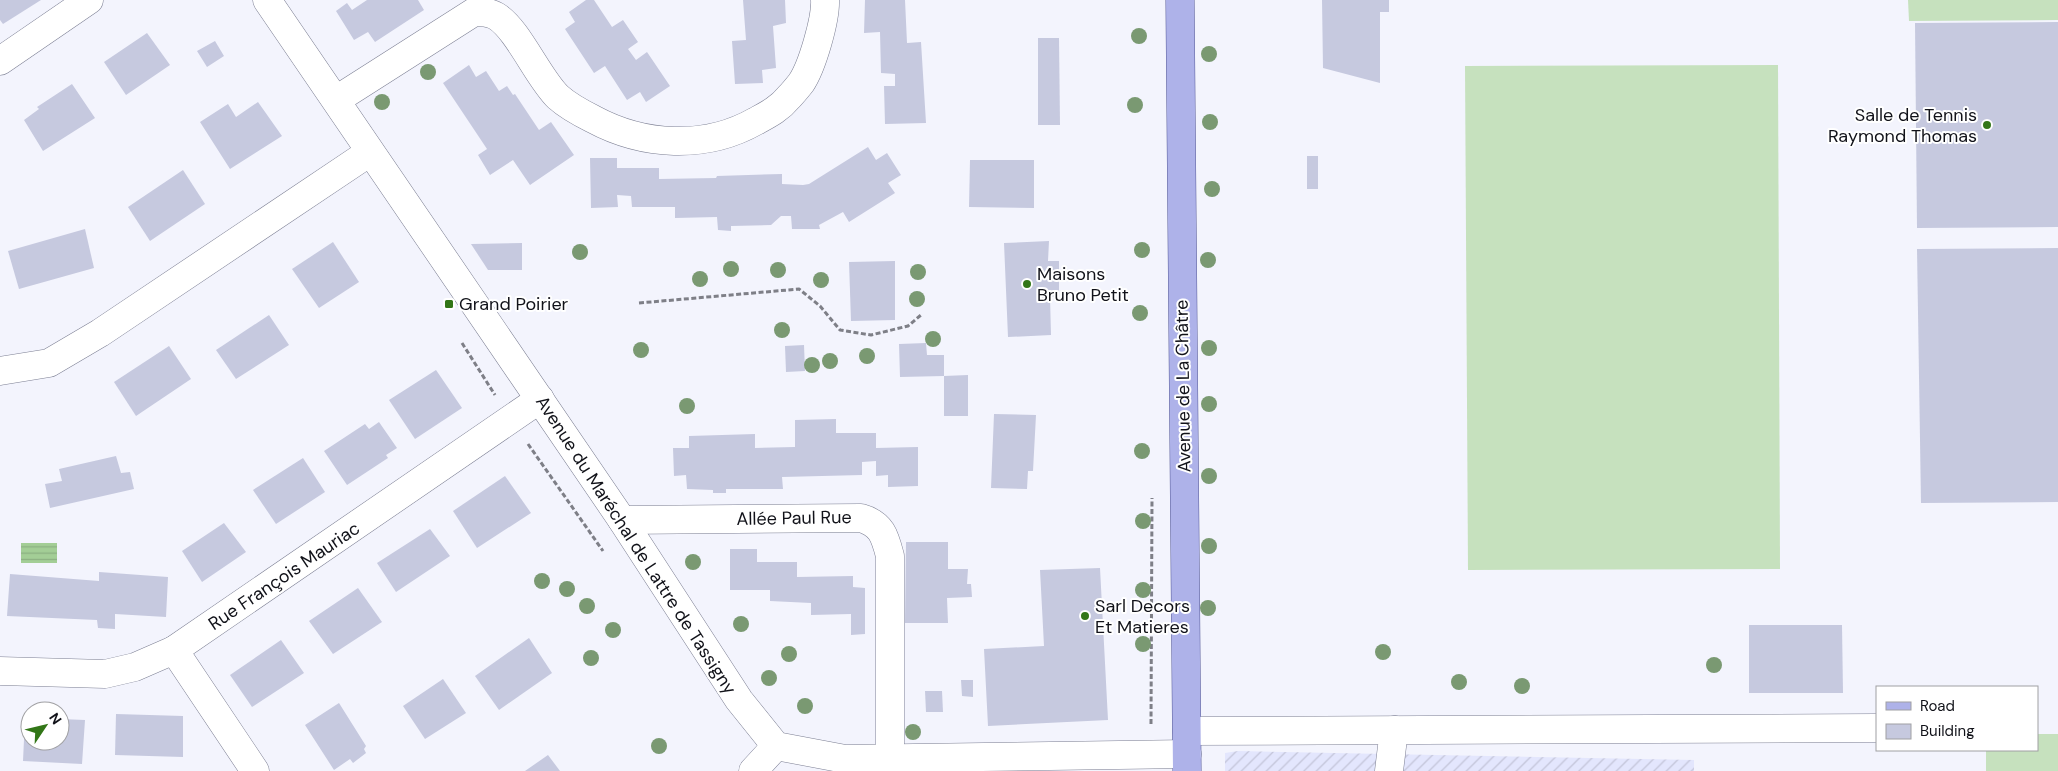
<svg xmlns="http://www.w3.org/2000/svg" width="2058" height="771" viewBox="0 0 2058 771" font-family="'DM Sans',sans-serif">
<defs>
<pattern id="industrial-furrows" width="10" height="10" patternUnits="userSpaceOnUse" patternTransform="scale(1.25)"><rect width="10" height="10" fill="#e3e6fd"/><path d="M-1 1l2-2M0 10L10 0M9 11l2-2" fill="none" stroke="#c2c4d8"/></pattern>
<pattern id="water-rules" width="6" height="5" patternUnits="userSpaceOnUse" patternTransform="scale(1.25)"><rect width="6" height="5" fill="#a3ce96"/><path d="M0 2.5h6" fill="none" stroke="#8bb081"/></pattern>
</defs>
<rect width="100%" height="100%" fill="#f3f4fd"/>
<path fill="url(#industrial-furrows)" d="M1238,751L1694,760V771H1225V753Z"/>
<g fill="#c6e1be">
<path d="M1908,0H2058V20L1909,21Z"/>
<path d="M1778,65L1780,569L1468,570L1465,66Z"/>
<path d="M2037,734H2058V771H1986V750H2037Z"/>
</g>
<rect fill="url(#water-rules)" x="21" y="543" width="36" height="20"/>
<g fill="#c6c9df">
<path d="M0,0H41L3,24L0,20Z"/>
<path d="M367,0H418L424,10L375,42L368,32L354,40L336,11L347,3L352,10Z"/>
<path d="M586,0H594L612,27L623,20L638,42L628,49L636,60L647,52L670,86L646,102L640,92L627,100L605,66L594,73L565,29L575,22L569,12Z"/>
<path d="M743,0H785L786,23L773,26L776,68L762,70L763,83L735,84L732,41L746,40Z"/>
<path d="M865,0H905L907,43L921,42L926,123L885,124L884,86H895V74L881,73L880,32L864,33Z"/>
<path d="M1322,0H1389V12H1380V83L1323,68Z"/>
<path d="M2058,22V227L1917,228L1915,23Z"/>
<path d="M147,33L170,65L126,95L104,62Z"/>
<path d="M1038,38H1059L1060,125H1038Z"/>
<path d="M215,41L224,56L207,67L197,51Z"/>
<path d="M469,65L476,77L486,71L499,91L507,86L513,95L515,94L539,130L551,122L574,155L530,185L513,160L490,175L478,155L487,149L443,83Z"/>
<path d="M72,84L95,118L43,151L24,120L39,109L37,107Z"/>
<path d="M258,102L282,136L230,169L200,122L228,104L236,117Z"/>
<path d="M868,147L876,160L887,153L901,175L888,183L895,193L849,222L843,212L819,225L820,229H792L791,216H781L771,225L731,226V231L718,230L717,217L675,218V207H632L631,196L617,195L618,207L591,208L590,158H617V168H659V179L716,178L717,176L782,174V184L803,185L809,184Z"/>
<rect x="1307" y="156" width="11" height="33"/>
<path d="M970,160H1034V208L969,207Z"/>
<path d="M183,170L205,204L150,241L128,207Z"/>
<path d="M85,229L94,268L19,289L8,251Z"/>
<path d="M1049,241L1048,261H1059V296L1050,297L1051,335L1008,337L1004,243Z"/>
<path d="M333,242L359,282L319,308L292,269Z"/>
<path d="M522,243V270H488L471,244Z"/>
<path d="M2058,248V502L1921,503L1917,249Z"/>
<path d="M895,261V320L851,321L849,262Z"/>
<path d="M269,315L289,345L236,379L216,350Z"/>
<path d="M926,343L927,355H944V376L900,377L899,344Z"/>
<path d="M804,345L805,371L786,372L785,346Z"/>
<path d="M169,346L191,379L136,416L114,382Z"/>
<path d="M436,370L462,408L415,439L389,400Z"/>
<path d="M968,375V416H944V376Z"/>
<path d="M994,414L1036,415L1033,471H1028L1027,489L991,488Z"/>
<path d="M836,419V433H876V448L918,447V486L888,487V475L876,476V461L862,462V475L782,477L783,489H726V493H713V490L687,489L686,475L674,476L673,448H689V436L755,434V448L795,447V420Z"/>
<path d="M379,422L397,448L386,455L388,458L347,485L324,451L365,424L369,429Z"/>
<path d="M116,456L121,473L130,472L134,489L50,508L45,484L62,481L59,469Z"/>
<path d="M303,458L325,492L276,524L253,490Z"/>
<path d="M505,476L531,513L477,548L453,511Z"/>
<path d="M224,523L246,552L202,582L182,551Z"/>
<path d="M430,529L450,556L396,592L377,563Z"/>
<path d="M906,542H948V569H968L967,584H971L972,597L947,598L948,623H905Z"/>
<path d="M730,549H757V562H797V577L853,576V587L865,588V634L851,635V614L811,615V603L770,601V590H730Z"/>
<path d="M1100,568L1108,720L988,726L984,649L1044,646L1040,570Z"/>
<path d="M99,572L168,577L166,617L115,614V629L98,628L97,620L7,616L10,574L99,581Z"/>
<path d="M358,588L382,622L333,654L309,621Z"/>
<path d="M1749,625H1842L1843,693H1749Z"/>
<path d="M529,638L552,673L499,710L475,676Z"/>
<path d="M281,640L304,673L252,707L230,675Z"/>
<path d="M443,679L466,713L425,739L403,706Z"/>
<path d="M961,680H973V697L962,696Z"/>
<path d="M925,691H942L943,712H926Z"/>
<path d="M339,703L366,746L364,749L366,753L353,763L350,759L334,770L305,725Z"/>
<path d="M116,714L183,716V757L115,755Z"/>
<path d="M25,718H30V741H60V719L85,720L82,764L23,761Z"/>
<path d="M548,755L560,771H525Z"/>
</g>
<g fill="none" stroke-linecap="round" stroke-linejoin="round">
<defs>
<g id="minor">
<path d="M267,0L622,520L739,700L776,746L845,759L1187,754"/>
<path d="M0,61L89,0"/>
<path d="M336,100L474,12C482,12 489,12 496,16C518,29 538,78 558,97C568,106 581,113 593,119C643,146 705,150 756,121C769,114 779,109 789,97C793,93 797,88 801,83C812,67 826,19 825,0"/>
<path d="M0,371L49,363L100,333L370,152"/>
<path d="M622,520L861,518C882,524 885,537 890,556V758"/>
<path d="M174,650L255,771"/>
<path d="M0,671L105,674L135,667L174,650L540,399"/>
<path d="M1187,731L1877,728"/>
<path d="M753,771L776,746"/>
<path d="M1389,771L1394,730"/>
</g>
<path id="major" d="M1180,0L1187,771"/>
</defs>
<use href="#minor" stroke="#7c7f93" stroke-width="29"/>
<use href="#major" stroke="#545896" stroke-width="29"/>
<g stroke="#7e7f87" stroke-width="3" stroke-dasharray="5 2.5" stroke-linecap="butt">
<path d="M639,303L799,289L820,306L840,330L871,335L908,326L921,315"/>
<path d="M462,343L495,395"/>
<path d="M528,444L603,551"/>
<path d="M1151,724L1152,498"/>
</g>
<use href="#minor" stroke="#fff" stroke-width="28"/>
<use href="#major" stroke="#aeb2e9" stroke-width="28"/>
</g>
<g fill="#7a9972">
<circle cx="1139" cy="36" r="8"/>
<circle cx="1209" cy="54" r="8"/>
<circle cx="428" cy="72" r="8"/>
<circle cx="382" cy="102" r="8"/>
<circle cx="1135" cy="105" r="8"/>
<circle cx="1210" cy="122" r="8"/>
<circle cx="1212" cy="189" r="8"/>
<circle cx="1142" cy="250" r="8"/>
<circle cx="580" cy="252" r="8"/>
<circle cx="1208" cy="260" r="8"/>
<circle cx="731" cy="269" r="8"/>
<circle cx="778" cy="270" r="8"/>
<circle cx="918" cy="272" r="8"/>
<circle cx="700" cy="279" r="8"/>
<circle cx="821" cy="280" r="8"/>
<circle cx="917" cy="299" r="8"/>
<circle cx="1140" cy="313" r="8"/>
<circle cx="782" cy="330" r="8"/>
<circle cx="933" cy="339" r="8"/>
<circle cx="1209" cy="348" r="8"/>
<circle cx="641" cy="350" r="8"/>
<circle cx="867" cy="356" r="8"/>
<circle cx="830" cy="361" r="8"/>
<circle cx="812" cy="365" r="8"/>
<circle cx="1209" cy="404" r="8"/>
<circle cx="687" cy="406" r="8"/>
<circle cx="1142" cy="451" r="8"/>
<circle cx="1209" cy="476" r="8"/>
<circle cx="1143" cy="521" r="8"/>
<circle cx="1209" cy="546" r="8"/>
<circle cx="693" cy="562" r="8"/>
<circle cx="542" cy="581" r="8"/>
<circle cx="567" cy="589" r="8"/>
<circle cx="1143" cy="590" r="8"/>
<circle cx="587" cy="606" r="8"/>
<circle cx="1208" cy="608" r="8"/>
<circle cx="741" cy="624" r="8"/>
<circle cx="613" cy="630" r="8"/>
<circle cx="1143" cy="644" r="8"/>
<circle cx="1383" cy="652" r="8"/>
<circle cx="789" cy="654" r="8"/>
<circle cx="591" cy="658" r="8"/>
<circle cx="1714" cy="665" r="8"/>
<circle cx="769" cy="678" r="8"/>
<circle cx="1459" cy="682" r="8"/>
<circle cx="1522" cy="686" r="8"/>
<circle cx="805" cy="706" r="8"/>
<circle cx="913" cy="732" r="8"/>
<circle cx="659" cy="746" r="8"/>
</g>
<g fill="#327617" stroke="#fff" stroke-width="2">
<circle cx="1987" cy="125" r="5"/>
<circle cx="1027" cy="284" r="5"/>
<rect x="444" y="299" width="10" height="10" rx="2.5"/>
<circle cx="1085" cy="616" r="5"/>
</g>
<g text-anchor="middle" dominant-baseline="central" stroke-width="4" stroke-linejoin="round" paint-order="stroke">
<g font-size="18" fill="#111219" stroke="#fff" text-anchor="start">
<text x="1977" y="115" text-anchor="end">Salle de Tennis<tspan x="1977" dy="21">Raymond Thomas</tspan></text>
<text x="1037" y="274">Maisons<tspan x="1037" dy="21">Bruno Petit</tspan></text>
<text x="459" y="304">Grand Poirier</text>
<text x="1095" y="606">Sarl Decors<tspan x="1095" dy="21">Et Matieres</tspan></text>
</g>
<g font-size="18" fill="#111219" stroke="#fff">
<text transform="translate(1183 386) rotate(-91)">Avenue de La Châtre</text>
<text transform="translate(794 518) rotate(-1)">Allée Paul Rue</text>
<text transform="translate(636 545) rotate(57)">Avenue du Maréchal de Lattre de Tassigny</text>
<text transform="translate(284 576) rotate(-34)">Rue François Mauriac</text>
</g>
</g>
<rect x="1876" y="686" width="162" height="65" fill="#ffffff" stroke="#a0a0a3"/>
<rect x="1886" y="702" width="25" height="8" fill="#aeb2e9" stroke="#a0a0a3"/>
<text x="1920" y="711" font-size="15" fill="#111219">Road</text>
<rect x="1886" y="724" width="25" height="15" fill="#c6c9df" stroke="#a0a0a3"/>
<text x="1920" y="736" font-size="15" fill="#111219">Building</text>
<g transform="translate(45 726) rotate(55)"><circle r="24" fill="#ffffff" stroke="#a0a0a3"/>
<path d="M0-4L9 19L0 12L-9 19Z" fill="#327617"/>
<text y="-8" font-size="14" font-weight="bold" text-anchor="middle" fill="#111219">N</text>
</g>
</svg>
